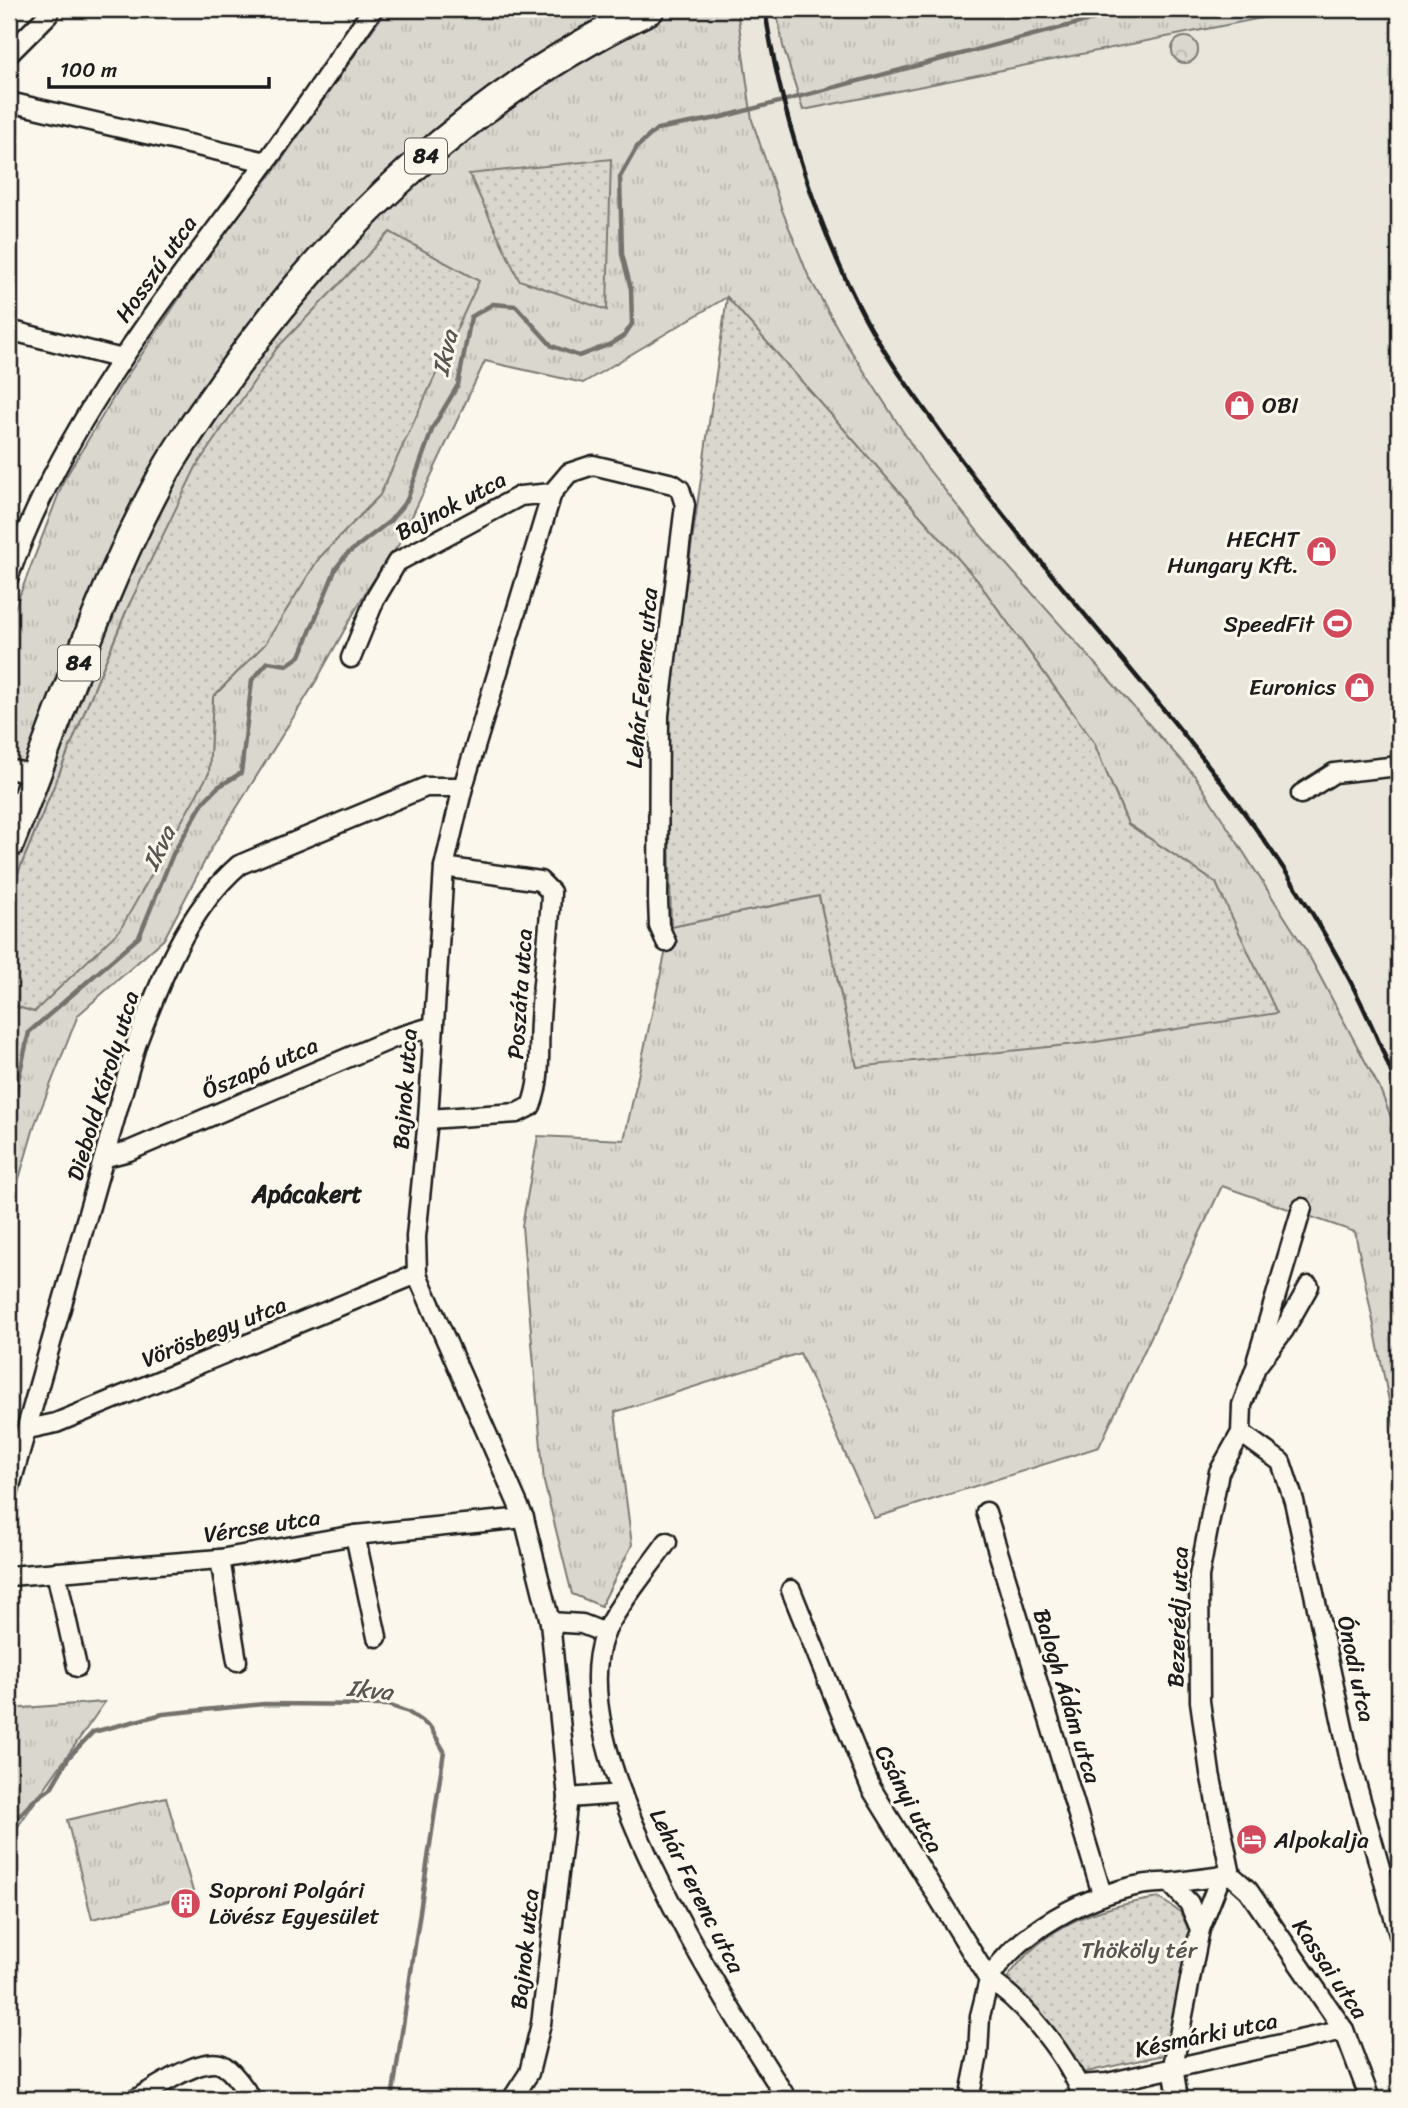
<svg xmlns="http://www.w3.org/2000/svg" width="1408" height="2108" viewBox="0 0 1408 2108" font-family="Sriracha,sans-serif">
<defs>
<pattern id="grass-tufts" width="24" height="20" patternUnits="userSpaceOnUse" patternTransform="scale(1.75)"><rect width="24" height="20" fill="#dad7ce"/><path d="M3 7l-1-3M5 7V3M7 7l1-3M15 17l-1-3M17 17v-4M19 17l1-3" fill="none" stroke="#bab8b0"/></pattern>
<pattern id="forest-crowns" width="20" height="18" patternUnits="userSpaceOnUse" patternTransform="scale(1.75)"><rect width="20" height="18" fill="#dad7ce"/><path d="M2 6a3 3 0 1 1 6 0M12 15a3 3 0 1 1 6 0" fill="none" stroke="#bab8b0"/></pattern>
<pattern id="park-dots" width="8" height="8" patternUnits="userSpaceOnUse" patternTransform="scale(1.75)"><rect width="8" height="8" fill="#dad7ce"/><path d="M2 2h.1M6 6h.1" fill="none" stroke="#bab8b0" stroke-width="1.8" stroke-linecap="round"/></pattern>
</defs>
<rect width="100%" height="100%" fill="#fbf7ec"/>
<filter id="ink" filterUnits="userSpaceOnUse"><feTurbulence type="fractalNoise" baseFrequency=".0143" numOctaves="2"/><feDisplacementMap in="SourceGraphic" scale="14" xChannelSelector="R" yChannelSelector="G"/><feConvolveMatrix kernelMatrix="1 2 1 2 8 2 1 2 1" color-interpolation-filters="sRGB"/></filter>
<g filter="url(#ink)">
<path fill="#eae6dc" d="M737,9H776L783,46L804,109L1306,9H1399V1138L1380,1089L1307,952L1195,776L983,539L924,464L844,340L808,275L782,210L752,120Z"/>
<g fill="url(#grass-tufts)" stroke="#7b7a75" stroke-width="2">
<path d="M387,9H737L752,120L782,210L808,275L844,340L924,464L983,538L1195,776L1307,952L1380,1089L1399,1138V1425L1394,1426L1355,1232L1222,1186L1099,1447L874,1518L800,1353L615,1412L632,1545L601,1606L572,1594L544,1482L522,1226L538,1136L624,1140L671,927L819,896L857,1067L1216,883L1128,824L1093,741L977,580L727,297L583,383L485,361L399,544L365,593L316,681L211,849L164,939L78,1015L35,1124L9,1213V1004L35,1012L209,773L213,697L265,644L319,558L380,495L128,607L9,895V623L64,480L119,388L239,210L271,175Z"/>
<path d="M776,9H1306L803,110L783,46Z"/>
<path d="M105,1702L9,1839V1709Z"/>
<path d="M166,1797L194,1895L92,1919L67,1820Z"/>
</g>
<circle fill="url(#forest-crowns)" stroke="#7b7a75" stroke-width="2" cx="1185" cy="50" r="13"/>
<g fill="url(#park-dots)" stroke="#7b7a75" stroke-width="2">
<path d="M611,159L607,310L519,280L469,174Z"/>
<path d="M390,232L479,281L380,495L319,558L265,644L213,697L209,773L120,930L34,1012L9,1004V895L128,607L197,465L277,348Z"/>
<path d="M727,297L977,580L1093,741L1128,824L1216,883L1277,1013L1095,1042L857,1067L819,896L671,927L667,717Z"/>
<path d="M1159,1898L1180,1912L1191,1934L1164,2055L1082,2073L1008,1977C1046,1924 1096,1907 1159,1898Z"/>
</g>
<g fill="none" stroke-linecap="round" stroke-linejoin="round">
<g stroke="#74726e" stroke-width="4.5">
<path d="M9,1121L29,1032L139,937L173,854L204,801L218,787L241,773L252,680L268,662L287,665L300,656L336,568L346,555L390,521L407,500L433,427L458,385L471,317L493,304L516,306L552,346L579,356L611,344L624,336L632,324L631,289L622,254L620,177L637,147L657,129L718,118L1132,9"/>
<path d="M9,1827L32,1802L51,1788L69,1757L93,1732L163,1714L264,1704L388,1705L408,1712L430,1727L444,1751L392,2099"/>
</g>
<defs>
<g id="minor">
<path d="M9,54L48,15L50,9"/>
<path d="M9,102L266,162"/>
<path d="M9,330L122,359"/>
<path d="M552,493L569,473L593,465L673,484L680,489L685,505L659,715L658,901L659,926L666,942"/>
<path d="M9,576C63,421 171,291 266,162C303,112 337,60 373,9"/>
<path d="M351,658L375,599L397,562L520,496L552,493L463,787L444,867L428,1119L416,1237L417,1274L524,1518L550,1622L568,1798L541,2024L529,2073L512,2099"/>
<path d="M9,769L36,775"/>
<path d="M1301,794L1334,773L1399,766"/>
<path d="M428,1119L517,1113L531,1106C542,1079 538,1050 540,1021C542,978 550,935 551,892L540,881L444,867"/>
<path d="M106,1157L129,1151L394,1038L434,1026"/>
<path d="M1257,1359L1302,1208"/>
<path d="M28,1429L56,1423L417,1274"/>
<path d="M1241,1433L1281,1462L1294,1501L1351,1765L1399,1935"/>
<path d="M9,1490L136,1045C159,983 187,910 239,865L426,787H463"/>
<path d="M986,1512L1102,1894"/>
<path d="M355,1535L377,1637"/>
<path d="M667,1542C651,1565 613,1611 604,1635C561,1749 725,2002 787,2099"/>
<path d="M220,1559L237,1661"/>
<path d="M56,1572L77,1667"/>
<path d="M9,1576L220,1559L355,1535L524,1518"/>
<path d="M791,1590L871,1788L989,1980L980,2016L978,2055L969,2099"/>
<path d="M550,1622L582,1624L605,1633"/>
<path d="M568,1798L622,1794"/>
<path d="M1231,1875L1210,1773L1200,1701L1199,1576L1219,1472L1241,1433L1242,1405L1256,1367L1284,1330L1309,1286"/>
<path d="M1231,1875L1248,1890L1344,2030L1370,2099"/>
<path d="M1170,1883L1231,1875"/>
<path d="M1200,1929L1221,1876"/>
<path d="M1079,2085L1107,2083L1344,2030"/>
<path d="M136,2099C155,2089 204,2053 224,2066C236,2074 244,2089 252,2099"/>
<path d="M1084,2099C1069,2059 1026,2003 989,1980C1017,1928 1112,1880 1170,1883L1189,1903L1200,1929L1173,2066L1178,2099"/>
</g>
<path id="primary" d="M9,844C58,722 98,593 162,477C180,444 203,412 225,381C334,225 477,91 650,9"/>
</defs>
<use href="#minor" stroke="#1c1c1c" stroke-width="23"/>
<use href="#primary" stroke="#1c1c1c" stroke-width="33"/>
<use href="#minor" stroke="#fbf7ec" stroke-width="18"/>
<use href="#primary" stroke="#fbf7ec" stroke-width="28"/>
<path stroke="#1c1c1c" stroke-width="4.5" d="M765,9C779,107 818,230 865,318C887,359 916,397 943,435C1098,652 1309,835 1399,1094"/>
</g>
</g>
<defs>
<symbol id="shop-disc" viewBox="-11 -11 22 22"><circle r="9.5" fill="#d1495b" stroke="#fbf7ec"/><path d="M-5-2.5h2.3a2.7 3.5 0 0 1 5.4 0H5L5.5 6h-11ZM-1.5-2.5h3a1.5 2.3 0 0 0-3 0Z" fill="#fff"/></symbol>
<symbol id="stadium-disc" viewBox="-11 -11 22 22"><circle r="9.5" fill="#d1495b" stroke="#fbf7ec"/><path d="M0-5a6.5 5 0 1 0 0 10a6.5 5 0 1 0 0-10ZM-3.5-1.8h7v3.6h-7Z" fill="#fff"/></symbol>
<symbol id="hotel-disc" viewBox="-11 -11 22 22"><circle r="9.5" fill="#d1495b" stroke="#fbf7ec"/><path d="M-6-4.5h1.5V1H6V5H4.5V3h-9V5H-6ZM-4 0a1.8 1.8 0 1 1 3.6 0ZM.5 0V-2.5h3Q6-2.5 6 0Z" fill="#fff"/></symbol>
<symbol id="building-disc" viewBox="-11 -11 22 22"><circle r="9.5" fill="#d1495b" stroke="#fbf7ec"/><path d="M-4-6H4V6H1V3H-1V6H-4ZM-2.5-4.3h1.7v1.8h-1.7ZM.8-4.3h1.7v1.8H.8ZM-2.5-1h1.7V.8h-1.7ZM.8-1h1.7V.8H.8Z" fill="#fff"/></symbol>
</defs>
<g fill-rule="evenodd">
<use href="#shop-disc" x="1222" y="388" width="35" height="35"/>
<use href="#shop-disc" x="1304" y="534" width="35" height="35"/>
<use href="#stadium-disc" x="1320" y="606" width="35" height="35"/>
<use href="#shop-disc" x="1342" y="670" width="35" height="35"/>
<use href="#hotel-disc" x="1234" y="1822" width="35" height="35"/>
<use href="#building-disc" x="168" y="1886" width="35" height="35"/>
</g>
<g text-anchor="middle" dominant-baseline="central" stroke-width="6" stroke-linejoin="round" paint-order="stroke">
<g fill="#fbf7ec" stroke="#5f5e5a" stroke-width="2">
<rect x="405" y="138.5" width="42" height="35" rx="5"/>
<rect x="58" y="645.5" width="42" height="35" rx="5"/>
</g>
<g font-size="21" font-weight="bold" fill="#1c1c1c">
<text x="426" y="156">84</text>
<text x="79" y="663">84</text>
</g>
<g font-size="23" fill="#1c1c1c" stroke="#fbf7ec">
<text transform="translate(156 269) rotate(-55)">Hosszú utca</text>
<text transform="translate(451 506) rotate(-28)">Bajnok utca</text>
<text transform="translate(642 678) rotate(-85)">Lehár Ferenc utca</text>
<text transform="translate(520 994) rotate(-86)">Poszáta utca</text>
<text transform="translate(260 1068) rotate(-23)">Őszapó utca</text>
<text transform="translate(103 1086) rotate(-73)">Diebold Károly utca</text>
<text transform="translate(405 1089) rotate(-86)">Bajnok utca</text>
<text transform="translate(214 1332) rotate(-22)">Vörösbegy utca</text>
<text transform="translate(262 1526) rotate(-9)">Vércse utca</text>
<text transform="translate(1178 1617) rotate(-88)">Bezerédj utca</text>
<text transform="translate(1356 1669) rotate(78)">Ónodi utca</text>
<text transform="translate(1067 1696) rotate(73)">Balogh Ádám utca</text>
<text transform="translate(909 1799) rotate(62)">Csányi utca</text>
<text transform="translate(697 1891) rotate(63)">Lehár Ferenc utca</text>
<text transform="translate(525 1949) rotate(-84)">Bajnok utca</text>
<text transform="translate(1330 1969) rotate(56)">Kassai utca</text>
<text transform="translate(1206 2035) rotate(-12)">Késmárki utca</text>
</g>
<g font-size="23" fill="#1c1c1c" stroke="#fbf7ec" text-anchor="start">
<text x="1262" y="405">OBI</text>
<text x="1299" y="539" text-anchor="end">HECHT<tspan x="1299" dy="26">Hungary Kft.</tspan></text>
<text x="1314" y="624" text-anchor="end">SpeedFit</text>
<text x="1336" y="687" text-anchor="end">Euronics</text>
<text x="1274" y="1840">Alpokalja</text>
<text x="209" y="1890">Soproni Polgári<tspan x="209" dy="26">Lövész Egyesület</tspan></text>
</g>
<g font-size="23" fill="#555451" stroke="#fbf7ec">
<text x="1139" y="1950">Thököly tér</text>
</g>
<g font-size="24" font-style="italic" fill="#575653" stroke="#fbf7ec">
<text transform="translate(445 353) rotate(-77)">Ikva</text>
<text transform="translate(159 848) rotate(-64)">Ikva</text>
<text transform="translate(370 1690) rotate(6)">Ikva</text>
</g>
<g font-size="24" font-weight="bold" fill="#1c1c1c" stroke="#fbf7ec">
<text x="307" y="1194">Apácakert</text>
</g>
</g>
<rect width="1408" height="2108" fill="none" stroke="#fbf7ec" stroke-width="35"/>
<rect x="18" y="18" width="1373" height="2073" fill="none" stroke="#1c1c1c" stroke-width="2.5" filter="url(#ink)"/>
<path d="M49 77v10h220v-10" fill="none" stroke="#1c1c1c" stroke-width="3.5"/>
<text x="60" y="77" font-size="21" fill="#1c1c1c" stroke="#fbf7ec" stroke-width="5" paint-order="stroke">100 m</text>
</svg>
